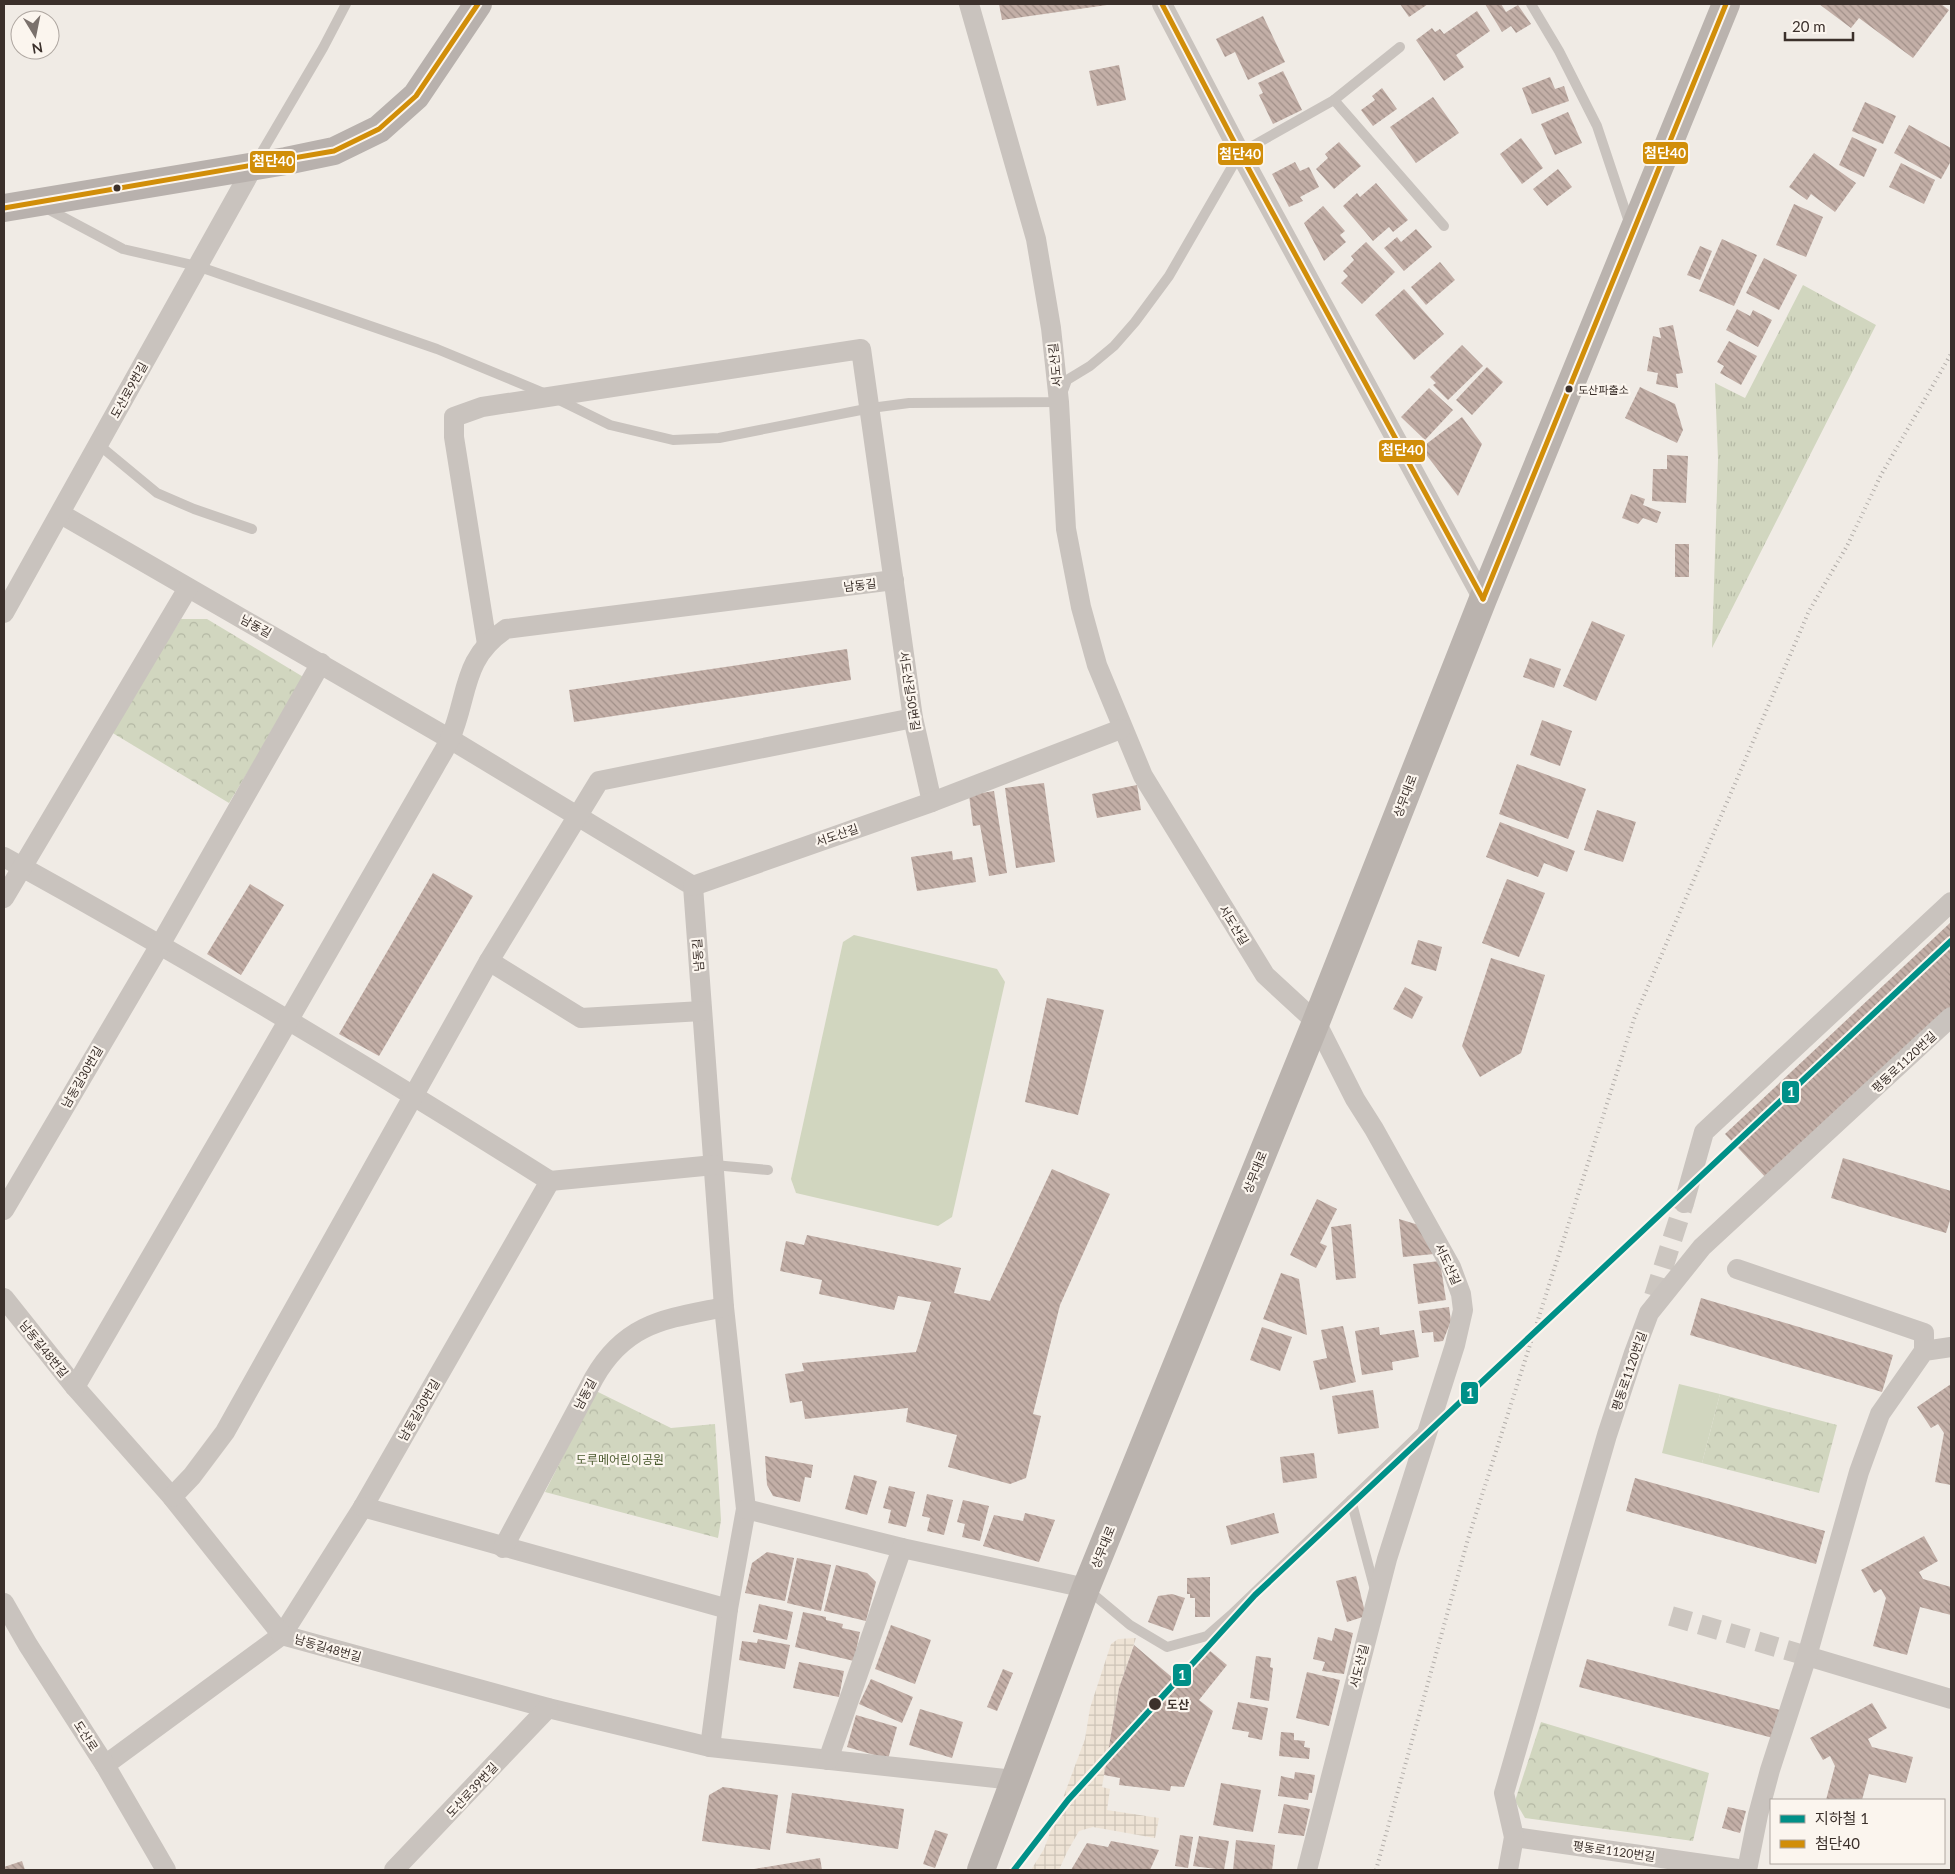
<svg xmlns="http://www.w3.org/2000/svg" width="1955" height="1874" viewBox="0 0 1955 1874" font-family="Lato,'Noto Sans KR',sans-serif">
<defs>
<pattern id="grass-tufts" width="24" height="20" patternUnits="userSpaceOnUse" patternTransform="scale(1.25)"><rect width="24" height="20" fill="#d1d6bf"/><path d="M3 7l-1-3M5 7V3M7 7l1-3M15 17l-1-3M17 17v-4M19 17l1-3" fill="none" stroke="#b4b8a4"/></pattern>
<pattern id="park-crowns" width="20" height="18" patternUnits="userSpaceOnUse" patternTransform="scale(1.25)"><rect width="20" height="18" fill="#d1d6bf"/><path d="M2 6a3 3 0 1 1 6 0M12 15a3 3 0 1 1 6 0" fill="none" stroke="#b4b8a4"/></pattern>
<pattern id="plaza-grid" width="8" height="8" patternUnits="userSpaceOnUse" patternTransform="scale(1.25)"><rect width="8" height="8" fill="#eee3d5"/><path d="M0 4h8M4 0v8" fill="none" stroke="#cdc3b7"/></pattern>
<pattern id="building-back-hatch" width="6" height="6" patternUnits="userSpaceOnUse" patternTransform="scale(1.25)"><rect width="6" height="6" fill="#c3afa7"/><path d="M-1 5l2 2M0 0l6 6M5-1l2 2" fill="none" stroke="#a08f88"/></pattern>
</defs>
<rect width="100%" height="100%" fill="#f0ebe5"/>
<path fill="url(#grass-tufts)" d="M1803,285L1876,325L1712,648L1718,459L1715,383L1745,398Z"/>
<g fill="url(#park-crowns)">
<path d="M181,619H207L305,678L229,803L111,732Z"/>
<path d="M596,1391L671,1428L715,1424L721,1520L718,1538L545,1492Z"/>
<path d="M1720,1394L1837,1425L1819,1493L1702,1463Z"/>
<path d="M1541,1722L1709,1773L1693,1841L1525,1818L1515,1801Z"/>
</g>
<g fill="#d1d6bf">
<path d="M854,935L997,969L1005,982L952,1217L938,1226L796,1193L791,1179L843,942Z"/>
<path d="M1679,1384L1720,1394L1702,1463L1662,1453Z"/>
</g>
<path fill="url(#plaza-grid)" d="M1136,1638L1119,1688L1102,1787L1110,1789L1107,1810L1159,1818L1155,1838L1093,1827L1079,1831L1067,1852L1059,1870H1031L1044,1849L1085,1739L1090,1708L1111,1644L1118,1639Z"/>
<g fill="url(#building-back-hatch)">
<path d="M999,4H1107V5L1002,20Z"/>
<path d="M1400,4H1428L1409,17Z"/>
<path d="M1485,4H1501L1506,12L1518,5L1531,24L1516,33L1511,26L1502,32Z"/>
<path d="M1819,4H1941L1949,10L1913,58L1859,18L1851,28Z"/>
<path d="M1477,11L1490,31L1456,55L1464,67L1444,81L1416,40L1432,28L1435,32L1440,29L1444,34Z"/>
<path d="M1263,16L1285,62L1248,80L1235,52L1225,57L1216,39Z"/>
<path d="M1119,65L1126,100L1097,106L1089,71Z"/>
<path d="M1283,71L1302,110L1273,124L1259,95L1263,93L1258,83Z"/>
<path d="M1550,77L1555,89L1564,86L1569,101L1532,114L1522,88Z"/>
<path d="M1382,88L1397,109L1373,126L1361,110L1375,100L1372,96Z"/>
<path d="M1433,97L1459,133L1416,163L1390,127Z"/>
<path d="M1865,102L1896,116L1883,144L1852,131Z"/>
<path d="M1568,112L1582,143L1555,155L1541,124Z"/>
<path d="M1909,125L1951,148V161L1941,179L1894,153Z"/>
<path d="M1852,137L1877,149L1864,177L1839,165Z"/>
<path d="M1521,138L1543,168L1522,184L1500,154Z"/>
<path d="M1339,142L1361,166L1334,189L1316,169L1328,158L1325,154Z"/>
<path d="M1814,153L1856,183L1835,212L1811,194L1807,200L1789,187Z"/>
<path d="M1295,162L1300,171L1309,167L1319,187L1300,197L1303,201L1289,207L1272,174Z"/>
<path d="M1901,163L1935,180L1924,204L1889,187Z"/>
<path d="M1558,169L1572,187L1547,206L1533,189Z"/>
<path d="M1376,183L1408,220L1393,232L1389,227L1373,241L1343,206L1357,193L1360,197Z"/>
<path d="M1794,204L1823,217L1806,257L1776,245Z"/>
<path d="M1323,206L1345,231L1340,235L1346,242L1324,261L1304,223Z"/>
<path d="M1416,229L1432,247L1404,271L1384,248L1397,237L1401,242Z"/>
<path d="M1722,239L1757,255L1734,306L1699,291Z"/>
<path d="M1366,242L1395,272L1362,304L1341,283L1348,276L1343,271L1354,260L1351,256Z"/>
<path d="M1700,246L1712,251L1700,280L1687,275Z"/>
<path d="M1764,258L1797,275L1779,310L1746,293Z"/>
<path d="M1440,262L1455,280L1426,305L1411,287Z"/>
<path d="M1404,289L1444,334L1414,360L1375,315Z"/>
<path d="M1737,309L1750,316L1753,310L1772,320L1758,347L1726,330Z"/>
<path d="M1673,325L1683,373L1676,374L1678,388L1656,384L1658,373L1647,371L1653,336L1661,338L1659,328Z"/>
<path d="M1729,341L1757,356L1741,385L1720,373L1724,366L1717,362Z"/>
<path d="M1462,345L1483,366L1448,400L1433,385L1436,383L1430,377Z"/>
<path d="M1487,367L1503,382L1472,415L1456,400Z"/>
<path d="M1640,387L1675,404L1683,430L1677,443L1625,418Z"/>
<path d="M1429,388L1453,410L1425,440L1401,417Z"/>
<path d="M1462,417L1482,444L1458,496L1421,448Z"/>
<path d="M1667,455L1688,456L1686,503L1652,501L1653,469H1667Z"/>
<path d="M1631,494L1645,499L1643,505L1661,512L1657,523L1643,518L1638,524L1622,518Z"/>
<rect x="1675" y="544" width="14" height="33"/>
<path d="M1592,621L1625,635L1596,701L1563,686Z"/>
<path d="M847,649L851,680L574,722L569,690Z"/>
<path d="M1530,658L1561,669L1554,688L1523,677Z"/>
<path d="M1542,720L1572,731L1560,766L1530,755Z"/>
<path d="M1517,764L1586,789L1568,839L1499,814Z"/>
<path d="M1044,783L1055,862L1016,868L1005,788Z"/>
<path d="M1137,785L1141,810L1097,818L1092,794Z"/>
<path d="M994,791L1007,873L989,876L980,825L973,826L969,795Z"/>
<path d="M1597,810L1636,822L1623,862L1584,850Z"/>
<path d="M1500,822L1575,851L1567,872L1544,863L1538,877L1486,857Z"/>
<path d="M952,851L953,860L972,857L976,882L917,891L911,857Z"/>
<path d="M433,873L473,896L379,1056L339,1034Z"/>
<path d="M1507,879L1545,893L1519,957L1482,943Z"/>
<path d="M250,884L284,905L241,975L207,954Z"/>
<path d="M1951,922V1011L1769,1181L1725,1134Z"/>
<path d="M1418,940L1442,947L1436,971L1411,964Z"/>
<path d="M1491,958L1545,975L1521,1053L1480,1077L1462,1046Z"/>
<path d="M1405,987L1423,997L1412,1019L1393,1009Z"/>
<path d="M1047,998L1104,1010L1078,1115L1025,1102Z"/>
<path d="M1843,1158L1951,1191V1217L1946,1233L1831,1198Z"/>
<path d="M1052,1169L1110,1194L1060,1305L1033,1414L1041,1416L1026,1478L1010,1484L948,1467L957,1435L906,1422L908,1408L805,1419L802,1401L790,1403L785,1374L804,1371L802,1363L916,1352L931,1302L898,1296L894,1310L819,1294L822,1280L780,1271L786,1241L804,1245L807,1235L961,1268L954,1293L990,1301Z"/>
<path d="M1317,1199L1337,1209L1320,1243L1327,1246L1316,1268L1290,1255Z"/>
<path d="M1399,1219L1422,1226L1434,1254L1403,1257Z"/>
<path d="M1351,1224L1356,1278L1336,1280L1331,1227Z"/>
<path d="M1440,1261L1446,1300L1418,1304L1413,1264Z"/>
<path d="M1281,1273L1299,1279L1307,1335L1263,1319Z"/>
<path d="M1701,1298L1893,1355L1882,1392L1690,1335Z"/>
<path d="M1449,1307L1451,1321L1443,1341L1434,1342L1433,1332L1422,1333L1419,1311Z"/>
<path d="M1343,1326L1356,1382L1320,1390L1313,1361L1327,1358L1321,1330Z"/>
<path d="M1262,1327L1292,1337L1280,1371L1250,1360Z"/>
<path d="M1379,1327L1380,1335L1414,1330L1419,1357L1392,1362L1393,1370L1362,1375L1355,1331Z"/>
<path d="M1951,1384V1485L1935,1482L1944,1433L1938,1424L1931,1428L1917,1407Z"/>
<path d="M1373,1390L1379,1428L1338,1434L1332,1396Z"/>
<path d="M1314,1453L1317,1478L1283,1483L1280,1457Z"/>
<path d="M765,1456L813,1465L811,1478L805,1477L800,1502L773,1496L767,1485Z"/>
<path d="M854,1475L877,1481L867,1515L845,1509Z"/>
<path d="M1635,1478L1825,1531L1816,1564L1626,1511Z"/>
<path d="M889,1486L915,1492L906,1527L888,1523L891,1510L883,1508Z"/>
<path d="M927,1494L953,1500L944,1535L927,1531L930,1518L922,1516Z"/>
<path d="M963,1500L989,1506L980,1541L962,1537L965,1524L957,1522Z"/>
<path d="M1025,1513L1055,1520L1039,1562L983,1546L994,1515L1023,1521Z"/>
<path d="M1274,1513L1279,1533L1231,1545L1226,1526Z"/>
<path d="M1924,1536L1938,1561L1919,1572L1923,1579L1951,1587V1615L1920,1607L1907,1655L1873,1646L1886,1598L1881,1589L1874,1593L1861,1570Z"/>
<path d="M767,1552L794,1558L785,1601L745,1593L752,1563Z"/>
<path d="M797,1558L831,1565L821,1611L787,1603Z"/>
<path d="M836,1565L867,1573L876,1582L866,1621L824,1611Z"/>
<path d="M1356,1576L1366,1616L1347,1622L1336,1581Z"/>
<path d="M1210,1577V1617H1195V1598H1190V1594H1187V1578Z"/>
<path d="M1172,1594L1185,1598L1173,1631L1148,1622L1158,1596Z"/>
<path d="M759,1604L793,1612L787,1640L753,1632Z"/>
<path d="M803,1612L826,1617V1620L843,1624L842,1628L860,1632L854,1661L795,1647Z"/>
<path d="M891,1625L931,1640L915,1684L875,1669Z"/>
<path d="M1335,1628L1353,1633L1344,1674L1322,1671L1325,1662L1313,1659L1318,1637L1332,1641Z"/>
<path d="M758,1639L790,1645L785,1669L739,1660L742,1641L757,1643Z"/>
<path d="M1134,1645L1174,1679L1203,1645L1227,1665L1199,1700L1213,1711L1184,1787L1171,1786L1170,1791L1119,1785L1120,1778L1104,1775L1119,1688Z"/>
<path d="M1256,1656L1271,1658L1270,1667L1273,1668L1269,1701L1250,1698Z"/>
<path d="M1587,1659L1780,1710L1773,1738L1579,1687Z"/>
<path d="M799,1662L844,1671L839,1697L793,1688Z"/>
<path d="M1003,1669L1013,1673L997,1711L987,1707Z"/>
<path d="M1307,1672L1340,1680L1329,1726L1296,1718Z"/>
<path d="M871,1679L913,1697L902,1723L859,1704Z"/>
<path d="M1238,1702L1268,1708L1262,1740L1248,1737L1249,1732L1232,1729Z"/>
<path d="M1872,1703L1887,1728L1868,1739L1872,1747L1913,1757L1906,1783L1869,1774L1862,1800H1826L1835,1766L1830,1756L1823,1760L1810,1738Z"/>
<path d="M920,1709L963,1722L952,1758L909,1745Z"/>
<path d="M856,1715L897,1727L888,1759L847,1747Z"/>
<path d="M1281,1732L1294,1733V1740L1305,1741L1304,1747L1310,1748L1309,1759L1279,1756Z"/>
<path d="M1295,1772L1315,1775L1312,1793H1309L1308,1800L1278,1796L1281,1776L1294,1779Z"/>
<path d="M1221,1783L1261,1790L1253,1832L1213,1825Z"/>
<path d="M723,1787L778,1795L770,1850L702,1841L709,1795Z"/>
<path d="M792,1793L904,1809L898,1849L786,1833Z"/>
<path d="M1284,1804L1310,1809L1304,1836L1278,1833Z"/>
<path d="M1728,1807L1746,1811L1740,1833L1722,1828Z"/>
<path d="M935,1830L948,1834L935,1868L923,1864Z"/>
<path d="M1180,1835L1193,1837L1188,1868L1175,1866Z"/>
<path d="M1199,1836L1229,1841L1224,1870L1193,1866Z"/>
<path d="M1236,1840L1275,1845L1272,1870H1233Z"/>
<path d="M1111,1841L1159,1850L1150,1870H1071L1087,1843L1108,1847Z"/>
<path d="M820,1858L822,1870H754V1869Z"/>
<path d="M22,1861L25,1870H4V1867Z"/>
</g>
<g fill="none" stroke-linecap="round" stroke-linejoin="round">
<g stroke="#ccc6c0" stroke-width="20" stroke-dasharray="20 10" stroke-linecap="butt">
<path d="M1654,1296L1684,1203"/>
<path d="M1671,1616L1807,1656"/>
</g>
<g stroke="#c9c3be" stroke-width="10">
<path d="M1531,4L1559,51L1597,126L1630,225"/>
<path d="M1334,100L1444,226"/>
<path d="M256,162L323,48L346,4"/>
<path d="M44,207L123,249L197,266L437,349L551,396L610,425L673,440L719,438L871,408L909,403L1059,402L1067,380L1090,366L1114,346L1135,322L1169,276L1240,153L1334,100L1400,47"/>
<path d="M99,445L157,493L194,509L252,529"/>
<path d="M714,1165L768,1170"/>
<path d="M1351,1500L1375,1590"/>
<path d="M1087,1589L1130,1625L1167,1647L1207,1636L1231,1615L1424,1430"/>
</g>
<g stroke="#c9c3be" stroke-width="20">
<path d="M969,4L1036,239L1051,328L1059,402L1066,529L1081,607L1097,665L1143,776L1265,975L1316,1022L1355,1099L1374,1129L1451,1267L1461,1294L1463,1310L1455,1345L1387,1559L1307,1870"/>
<path d="M1162,4L1240,153L1483,599"/>
<path d="M61,514L450,739L693,886L724,1307L746,1509L728,1609L710,1747"/>
<path d="M4,613L253,167"/>
<path d="M487,644L454,437V417L482,407L861,349L913,718L932,802"/>
<path d="M4,857C189,959 371,1068 550,1181L363,1507L282,1635L105,1765"/>
<path d="M693,886L932,802L1121,729"/>
<path d="M4,898L188,588"/>
<path d="M489,961L581,1018L702,1011"/>
<path d="M550,1181L714,1165"/>
<path d="M1684,1203L1704,1132L1951,902"/>
<path d="M4,1210L160,945L321,663"/>
<path d="M1737,1269L1924,1333V1351"/>
<path d="M4,1298L75,1387L172,1497L282,1635L548,1708L710,1747L1014,1780"/>
<path d="M75,1387C196,1180 316,974 435,766C440,757 446,748 450,739C469,695 461,659 506,629L894,580"/>
<path d="M172,1497L192,1476L225,1432L489,961L599,781L913,718"/>
<path d="M363,1507L728,1609"/>
<path d="M746,1509L902,1548"/>
<path d="M503,1548L594,1378C626,1322 666,1319 724,1307"/>
<path d="M4,1603L28,1645L105,1765L166,1870"/>
<path d="M1807,1656L1951,1699"/>
<path d="M828,1760L902,1548L1086,1588"/>
<path d="M1514,1837L1745,1870"/>
<path d="M394,1870L548,1708"/>
<path d="M1508,1870L1514,1837L1504,1793L1607,1435L1634,1353L1649,1313L1702,1247L1951,1017"/>
<path d="M1747,1870L1758,1815L1770,1770L1807,1656L1859,1472L1880,1414L1924,1351L1951,1347"/>
</g>
<path stroke="#bab3ae" stroke-width="28" d="M981,1870L1086,1588L1316,1022L1483,599L1726,4"/>
<path stroke="#b8b1ad" stroke-width="28" d="M4,208L286,161L334,151L379,129L416,96L478,4"/>
<path stroke="#b1aca8" stroke-width="4" stroke-dasharray="1 4" stroke-linecap="butt" d="M1376,1870L1468,1539L1634,1019L1809,611L1847,546L1881,475L1951,354"/>
<defs>
<g id="bus-1">
<path d="M1162,4L1240,153L1483,599"/>
<path d="M4,208L334,151L379,129L416,96L478,4"/>
<path d="M1483,599L1726,4"/>
</g>
</defs>
<use href="#bus-1" stroke="#fbf5ee" stroke-width="9"/>
<use href="#bus-1" stroke="#d18e09" stroke-width="5"/>
<defs>
<path id="metro-1" d="M1014,1870L1068,1800L1255,1595L1951,941"/>
</defs>
<use href="#metro-1" stroke="#fbf5ee" stroke-width="10"/>
<use href="#metro-1" stroke="#009088" stroke-width="6"/>
</g>
<g fill="#3b302b" stroke="#fbf5ee" stroke-width="2">
<circle cx="117" cy="188" r="4.5"/>
<circle cx="1569" cy="389" r="4.5"/>
<circle cx="1155" cy="1704" r="7"/>
</g>
<g text-anchor="middle" dominant-baseline="central" stroke-width="4.5" stroke-linejoin="round" paint-order="stroke">
<g font-size="11" fill="#3b302b" stroke="#fbf5ee" text-anchor="start">
<text x="1578" y="389">도산파출소</text>
</g>
<g font-size="12" fill="#3b302b" stroke="#fbf5ee">
<text transform="translate(1055 365) rotate(-96)">서도산길</text>
<text transform="translate(129 390) rotate(-61)">도산로9번길</text>
<text transform="translate(860 585) rotate(-7)">남동길</text>
<text transform="translate(256 626) rotate(29)">남동길</text>
<text transform="translate(910 691) rotate(81)">서도산길50번길</text>
<text transform="translate(1405 796) rotate(-69)">상무대로</text>
<text transform="translate(837 835) rotate(-19)">서도산길</text>
<text transform="translate(1234 925) rotate(58)">서도산길</text>
<text transform="translate(698 955) rotate(-94)">남동길</text>
<text transform="translate(1904 1062) rotate(-43)">평동로1120번길</text>
<text transform="translate(82 1077) rotate(-60)">남동길30번길</text>
<text transform="translate(1255 1172) rotate(-68)">상무대로</text>
<text transform="translate(1448 1264) rotate(65)">서도산길</text>
<text transform="translate(44 1349) rotate(51)">남동길48번길</text>
<text transform="translate(1629 1371) rotate(-71)">평동로1120번길</text>
<text transform="translate(585 1394) rotate(-62)">남동길</text>
<text transform="translate(419 1410) rotate(-60)">남동길30번길</text>
<text transform="translate(1103 1547) rotate(-68)">상무대로</text>
<text transform="translate(328 1648) rotate(16)">남동길48번길</text>
<text transform="translate(1359 1666) rotate(-76)">서도산길</text>
<text transform="translate(86 1736) rotate(57)">도산로</text>
<text transform="translate(472 1790) rotate(-47)">도산로39번길</text>
<text transform="translate(1614 1851) rotate(8)">평동로1120번길</text>
</g>
<g font-size="12" fill="#4a5a2e" stroke="#fbf5ee">
<text x="620" y="1459">도루메어린이공원</text>
</g>
<g font-size="12" font-weight="bold" fill="#3b302b" stroke="#fbf5ee" text-anchor="start">
<text x="1167" y="1704">도산</text>
</g>
</g>
<g stroke="#fbf5ee" stroke-width="2">
<rect x="1642" y="141" width="47" height="24" rx="5" fill="#d18e09"/>
<rect x="1217" y="142" width="47" height="24" rx="5" fill="#d18e09"/>
<rect x="249" y="150" width="47" height="24" rx="5" fill="#d18e09"/>
<rect x="1378" y="439" width="48" height="24" rx="5" fill="#d18e09"/>
<rect x="1781" y="1080" width="19" height="24" rx="5" fill="#009088"/>
<rect x="1460" y="1381" width="19" height="24" rx="5" fill="#009088"/>
<rect x="1172" y="1663" width="20" height="24" rx="5" fill="#009088"/>
</g>
<g font-size="14" text-anchor="middle" font-weight="bold" fill="#fff">
<text x="1665" y="158">첨단40</text>
<text x="1240" y="159">첨단40</text>
<text x="273" y="166">첨단40</text>
<text x="1402" y="455">첨단40</text>
<text x="1791" y="1097">1</text>
<text x="1470" y="1398">1</text>
<text x="1182" y="1680">1</text>
</g>
<rect width="1955" height="1874" fill="none" stroke="#3b302b" stroke-width="10"/>
<rect x="1770" y="1799" width="175" height="65" fill="#fbf5ee" stroke="#aea6a0"/>
<rect x="1780" y="1815" width="25" height="8" fill="#009088" stroke="#aea6a0"/>
<text x="1815" y="1824" font-size="15" fill="#3b302b">지하철 1</text>
<rect x="1780" y="1840" width="25" height="8" fill="#d18e09" stroke="#aea6a0"/>
<text x="1815" y="1849" font-size="15" fill="#3b302b">첨단40</text>
<g transform="translate(35 35) rotate(170)"><circle r="24" fill="#fbf5ee" stroke="#aea6a0"/>
<path d="M0-4L9 19L0 12L-9 19Z" fill="#7a716c"/>
<text y="-8" font-size="14" font-weight="bold" text-anchor="middle" fill="#3b302b">N</text>
</g>
<path d="M1785 32v8h68v-8" fill="none" stroke="#3b302b" stroke-width="2.5"/>
<text x="1792" y="32" font-size="15" fill="#3b302b" stroke="#fbf5ee" stroke-width="4" paint-order="stroke">20 m</text>
</svg>
